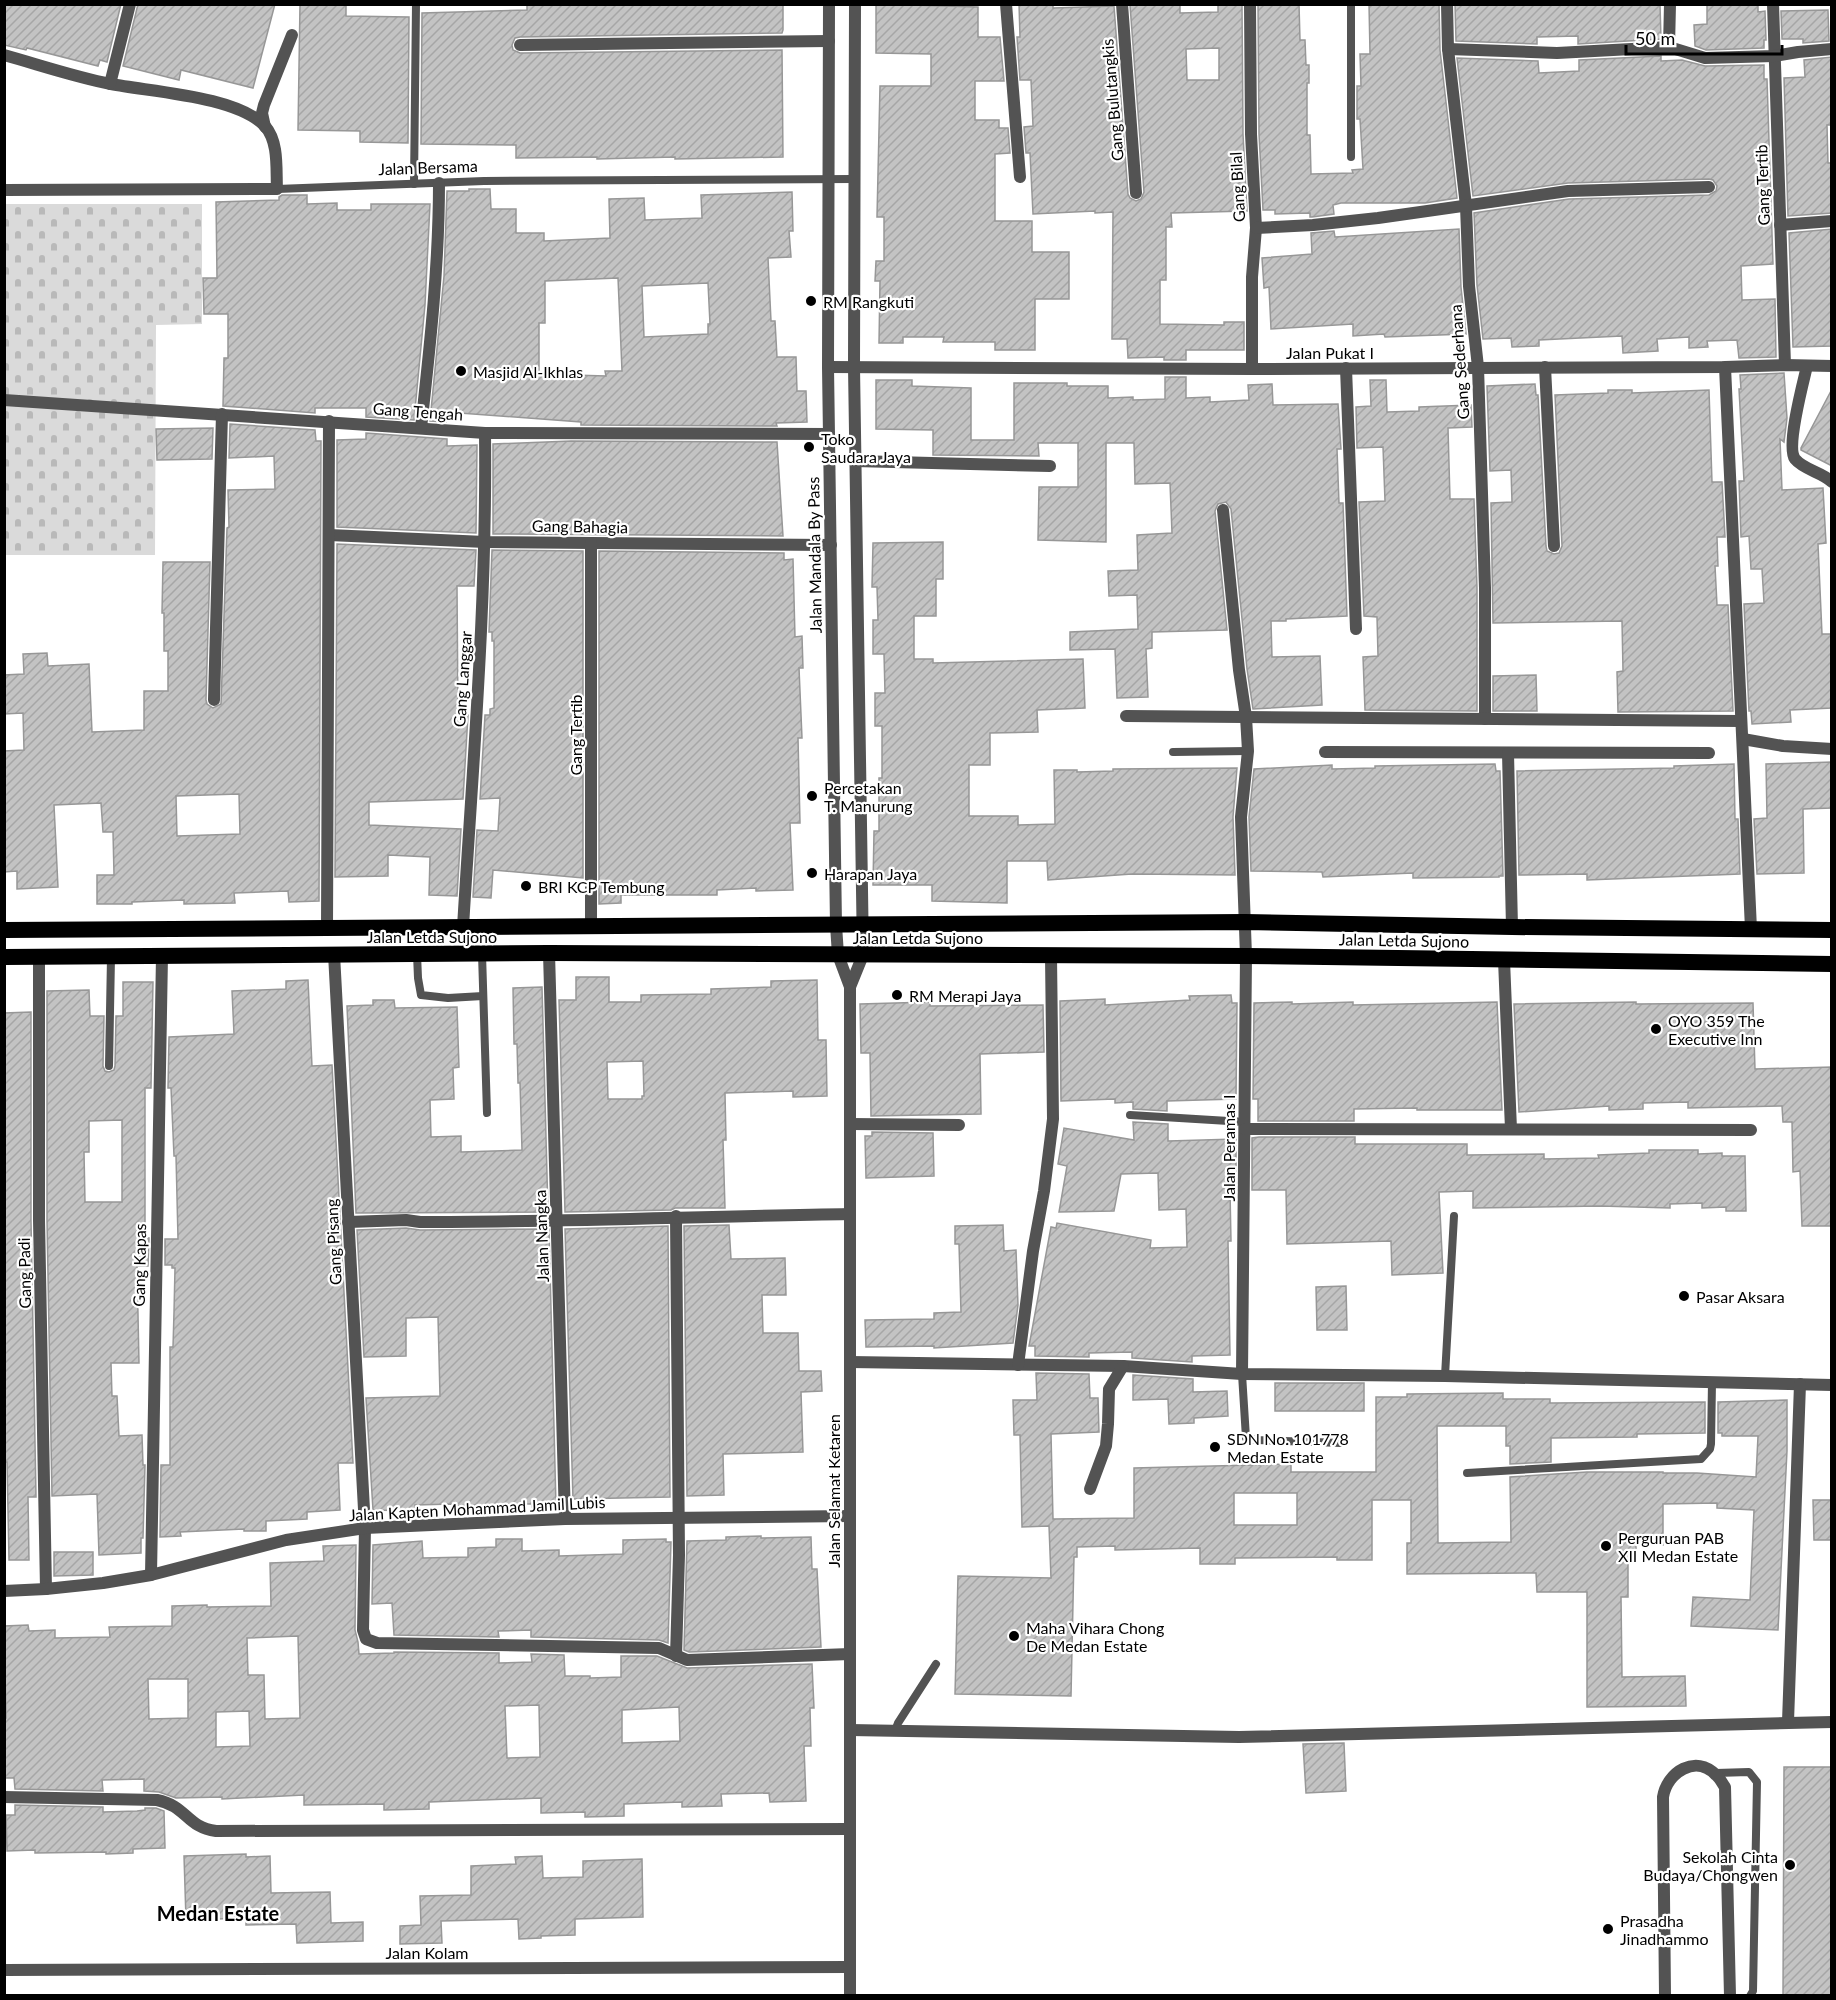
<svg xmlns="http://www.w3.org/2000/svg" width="1836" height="2000" viewBox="0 0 1836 2000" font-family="Lato,sans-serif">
<defs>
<pattern id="cemetery-stones" width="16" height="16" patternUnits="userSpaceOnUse" patternTransform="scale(1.5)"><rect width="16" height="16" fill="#dadada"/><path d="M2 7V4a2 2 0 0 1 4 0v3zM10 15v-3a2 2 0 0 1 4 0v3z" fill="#b9b9b9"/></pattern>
<pattern id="building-hatch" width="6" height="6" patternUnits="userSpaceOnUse" patternTransform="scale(1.5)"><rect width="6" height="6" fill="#c3c3c3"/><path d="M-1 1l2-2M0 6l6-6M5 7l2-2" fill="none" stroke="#a6a6a6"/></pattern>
</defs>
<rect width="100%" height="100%" fill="#fff"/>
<path fill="url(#cemetery-stones)" d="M5,204H202V324L156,325L155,555H5Z"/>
<g fill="url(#building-hatch)" stroke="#979797" stroke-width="1.5" fill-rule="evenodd">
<path d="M4,4H121L107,62L100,60L98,66L27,48L26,50L4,45Z"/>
<path d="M138,4H275L253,88L181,70L179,80L123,66Z"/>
<path d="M300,4H346V16L409,17L408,143L360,142V131L298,130Z"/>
<path d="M527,4H783V30L782,33L520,37L515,38L512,45L513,50L520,53L782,50L783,157L675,159V157L597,159V157L516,158V145L421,144L422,13L527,10Z"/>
<path d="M876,4L978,7V37H1000L1004,81H975V120H999V128H1008L1010,153L995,154V221H1032V252H1069V299H1035V350H995V342H943L944,337H903V343H879L880,281H875L876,261H884V217H877L880,86H931V54L876,53Z"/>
<path d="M1019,4H1053V8L1114,6L1128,194L1130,198L1136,201L1141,199L1144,192L1130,5L1180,4V13L1218,12V4H1242L1243,134L1247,211L1171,213L1172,227H1166V280H1160V324L1224,325V322H1244V350H1186V360H1164V357L1128,358L1127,339H1112L1113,212L1095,213V211L1033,214L1030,153H1026L1024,127L1033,126L1031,80H1020L1017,37H1020ZM1219,48V80H1187L1186,49Z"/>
<path d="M1258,4H1299L1300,40H1305L1306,65H1309V83H1307V135H1310L1311,174L1353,173L1352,170L1363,169L1360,119H1357V86H1361L1360,54H1370L1369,4H1439L1440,50L1457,198L1425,203H1341L1333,205L1334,214L1312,217H1310V213L1275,214V210H1263L1259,134Z"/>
<path d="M1455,4H1660L1661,39L1578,44V36L1537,37V44L1456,41Z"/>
<path d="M1707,4H1758V12L1765,11L1766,40H1764V48L1706,50L1695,46L1694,25L1707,24Z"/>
<path d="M1828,10L1829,41L1803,43V39H1782L1781,11Z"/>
<path d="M1661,56V61L1682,60L1705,66L1764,65V79H1767L1773,264L1741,266L1742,300L1775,299L1776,357L1739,358L1737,340L1707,341L1708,347L1689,348V337L1657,339L1658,351L1623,353L1622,336L1539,340V346L1512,347L1511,338L1483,339L1477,285L1474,213L1569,199L1709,195L1716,191L1717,186L1713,180L1709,179L1568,183L1473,196L1457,58L1538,61L1539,73L1579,71V60Z"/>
<path d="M1832,57V125H1827L1828,163H1832V213L1788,216L1784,78L1805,77L1804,60Z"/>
<path d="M469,189H490L491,209H516V233H544V241L610,238L609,199L644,198L645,220L702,218L701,195L792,192L793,231H789L791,257L768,258L771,321H775L777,357H796L797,391H806L807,422L776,423L777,426L581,425V422L446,412V422L430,421L444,276L447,191H469ZM618,278L622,371H605L606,376L539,374V323H545V281ZM708,283L710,324H708V334L644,337L642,286Z"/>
<path d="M282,195H307V204L337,203V210H371V204H430L425,305L414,420L366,417V408H315V413L223,406L224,358H228V314H204L203,278H217L216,202L279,200V197Z"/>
<path d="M1459,229L1461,287L1466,334L1385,337L1384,334L1353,336V324L1271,329L1269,287L1264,288L1262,258L1312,254L1311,233L1334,231L1335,237Z"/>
<path d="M1832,229V346L1793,347L1789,233Z"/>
<path d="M1784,373L1787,418L1784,442L1780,439L1782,490L1823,488L1826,543L1818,544L1822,634H1832V708L1790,710L1791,722L1752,724L1751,711H1749L1744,604L1764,603L1762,569H1751L1749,536L1741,537L1739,481H1744L1739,389H1741L1740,375Z"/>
<path d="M1165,377H1186V398L1210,397V402L1249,400L1248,385L1272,384L1273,405L1338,404L1341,449H1337L1339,503H1343L1347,616L1286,619V621H1271L1272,657L1320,656L1322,705L1253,709L1247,669L1231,509L1226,502L1218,504L1215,511L1227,630L1152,632V648L1146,649L1148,697L1117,698L1115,649L1070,650V632L1138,629L1137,595L1109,596L1108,571L1138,570L1137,535L1172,533L1170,483L1135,484L1134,443H1106V542L1038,540L1039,487H1078V443H1038L1039,456L933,455V430L876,429V380H912V386L971,388V440H1014V383H1067V386H1108V398L1133,397V400L1165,399Z"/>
<path d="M1370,380H1386L1387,412L1419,411V407L1471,405L1472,427L1448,428L1450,499H1474L1477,588V711L1365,710L1363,657L1378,656L1377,617L1364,616L1359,502L1385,501L1383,447L1357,448L1356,407L1371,406Z"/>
<path d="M1535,384L1536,395H1538L1546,546L1547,551L1554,554L1559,553L1562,546L1555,395L1608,393V390H1632V393L1709,390L1712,482H1722L1725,537H1717L1718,566H1715L1717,605H1728L1733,711L1618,712L1617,672L1623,671L1622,621L1493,623L1491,503L1512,502L1511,470L1490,471L1487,386Z"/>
<path d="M1832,389V466L1801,450V448Z"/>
<path d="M230,424L315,430L316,441H321L319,901L289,902L288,891L234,893L235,903L184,904V900L132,902V904H97V875H114L113,832H103L101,803L54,805L58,887L17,889V871L4,872V751L24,750L23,713L4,714V675L24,674L23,654L47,653L48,666L89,664L92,732L144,730V691H168V651H164V613H162L163,562H210L206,700L207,704L213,708L221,704L227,528L229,527L228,490L275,489L274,456L229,458ZM239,794L240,834L177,836L176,796Z"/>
<path d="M213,428L212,459L157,460L156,429Z"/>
<path d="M366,433L447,439V446L477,445L476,533L337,527V440L366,439Z"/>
<path d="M571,441L777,442L783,536L493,534V444Z"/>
<path d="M943,542V579H936V616H914V659H933V663L1083,659L1085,708L1037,710L1038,732L990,733V765H969V816H1018V825L1055,824L1054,770H1077V772L1113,771V769L1237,768L1233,817L1235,875L1132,874L1048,880L1047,861H1007V903L932,901V885H873L874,831H879V778H882V726H875V693H885L884,654H873V620H878L877,587H872L873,543Z"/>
<path d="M337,544L476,550L474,586H457L458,715H468L463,799L369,802V825L461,829L457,896L429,895L430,857L388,855V876L335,877Z"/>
<path d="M492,550L583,551V878L493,870L491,898L473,897L477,830L498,831L500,798L480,799L485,715H490V709L494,708V641H492V632H489Z"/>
<path d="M599,551L784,553V560L793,559L795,637L802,636L803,668H799L802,738H798L800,823H790L793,890L756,891V888L717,890V895H621V903L599,904Z"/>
<path d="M1536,675L1537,711H1493V676Z"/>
<path d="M1832,762V808L1803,809L1804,873L1757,874L1754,819L1767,818L1766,764Z"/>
<path d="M1495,764L1496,771H1500L1503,876H1499V877L1413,878V873L1323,877L1322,872L1251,871L1249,817L1254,769L1332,765V769L1375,768V766Z"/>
<path d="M1734,764L1735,819H1738L1740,874L1587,880V874L1519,875L1517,771L1674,768V766Z"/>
<path d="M576,977H609V1002H641V995L711,994V989L771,987V981L817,980L818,1040H826L827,1096L793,1097V1091L725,1093L726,1140H723L725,1208H675L671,1210L565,1212L559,1000H576ZM643,1061L644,1096H642V1099H608L607,1062Z"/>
<path d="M308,980L312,1066L332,1065L353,1463H338L340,1510L307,1512V1519L266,1521V1531H244V1529L180,1532L181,1536L160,1537L161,1465H170V1347H173L174,1312L175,1268H172V1265H165V1239H178L176,1156H174L171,1088H168L169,1037L234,1034L232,991L286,989V981Z"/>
<path d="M123,982H153L151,1088H145V1235L146,1238H149L148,1266H137L139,1363H111L112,1396H117L119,1436L142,1435L143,1465H145L143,1538H141V1553L99,1555L97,1494L52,1496L47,1220V991L89,990L90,1016H104L103,1066L105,1071L109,1072L114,1070L115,1066L116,1016H123ZM122,1120V1202H85L84,1152H89V1121Z"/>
<path d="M542,987L548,1212L356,1213L347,1006L373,1005V1000H394L395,1008L457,1007L459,1067L453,1068L454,1099L430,1100L431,1137L461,1136V1152L522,1150L520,1083H518L517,1044H514L513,988Z"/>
<path d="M1231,995L1232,1003H1237L1236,1099L1167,1101V1111L1133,1109V1102L1115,1103V1099L1061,1101L1060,1001L1105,999V1005L1190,1000L1189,996Z"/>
<path d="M930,1002V1006L1043,1005L1044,1052L980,1054L981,1114L871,1116L870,1053H861L860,1004Z"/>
<path d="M1292,1002V1004L1353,1002V1005L1497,1002L1502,1110H1417V1108L1354,1109V1121H1258V1099H1253L1254,1003Z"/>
<path d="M1636,1002V1004L1753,1003L1755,1069L1832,1067V1226H1802L1800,1171L1793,1172L1792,1122H1783L1782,1106L1688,1108V1102L1643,1103V1109L1609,1110V1106L1519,1112L1514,1004Z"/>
<path d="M31,1012V1220L36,1497H28L29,1560H9L7,1462H4V1013Z"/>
<path d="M1133,1122L1168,1124V1141L1236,1139V1191H1230L1231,1241H1228L1230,1355L1192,1356V1362L1132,1358V1352L1089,1353V1357L1035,1356V1346H1029L1051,1227L1056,1228L1057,1223L1151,1240L1150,1248L1187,1247L1186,1209L1159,1210L1158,1173L1121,1174L1114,1211L1059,1212L1067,1166L1058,1164L1064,1128L1134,1140Z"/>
<path d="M872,1132L933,1133L934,1176L866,1178L865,1136H872Z"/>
<path d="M1259,1137H1355V1144H1467V1155L1544,1154V1159L1599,1158L1598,1155L1649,1153V1150H1698V1154L1722,1153V1156H1745L1746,1211H1726V1207L1702,1208V1203L1670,1204V1208L1600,1206L1473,1208V1191L1439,1192L1443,1273L1392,1275L1391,1241L1287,1244L1286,1190H1252V1138Z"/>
<path d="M729,1225L731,1259L785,1258L786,1295H762L763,1333H798L799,1371H821L822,1391L801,1392L803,1452L723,1454L724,1495L687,1496L684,1226Z"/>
<path d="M1003,1225L1004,1251L1016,1250L1018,1305L1013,1343L934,1348V1346L866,1347L865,1320L934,1319V1313L961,1312L959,1244H955V1226Z"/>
<path d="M668,1226L670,1497L573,1499L565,1229Z"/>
<path d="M406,1228L420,1230L549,1229L556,1506L532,1507V1504H494V1508L476,1509V1505L452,1506V1504L415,1505V1511L373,1510L366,1398L440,1396L438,1317L406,1318V1356L364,1357L357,1230Z"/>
<path d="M1346,1286L1347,1330H1317L1316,1287Z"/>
<path d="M1036,1373L1089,1374L1090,1398H1098L1099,1432L1051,1434L1053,1519L1134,1518V1468L1291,1464V1472H1376V1397H1407V1394L1503,1393V1399H1550V1403L1705,1402V1433L1637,1434V1437L1551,1438V1462L1510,1464V1446H1506V1426H1437L1438,1543L1511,1542L1510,1477L1587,1472H1663V1473H1697L1756,1477L1758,1436H1722V1433H1718V1402L1787,1400V1451L1778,1630L1691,1626L1693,1597L1750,1600L1754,1510L1717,1508V1503L1663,1504V1545H1636V1563H1628V1597H1621L1622,1677L1685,1676L1686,1706L1587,1707V1592H1537L1536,1573L1407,1574V1543H1411V1500H1372V1560H1337V1557L1235,1558V1564H1200V1548L1115,1550V1546L1077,1547V1557H1074L1071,1696L955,1694L958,1576L1051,1578L1049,1526L1022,1527L1020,1435H1014L1013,1400H1037ZM1234,1493H1297V1525H1234Z"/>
<path d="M1133,1375L1193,1379V1392L1227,1391L1228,1416L1194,1418V1423L1169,1424L1168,1399L1133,1400Z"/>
<rect x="1275" y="1383" width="89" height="28"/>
<path d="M1813,1500H1832V1540H1814Z"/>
<path d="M761,1536V1538L811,1537L812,1569H817L821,1647L689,1652L684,1650L687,1541L726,1540V1537Z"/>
<path d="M496,1539H522V1551L559,1550V1556L623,1554V1540L666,1539V1542H671L668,1643L659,1640L531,1637V1630L498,1631L499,1637L394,1635L392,1603L372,1604L373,1545L422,1541L423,1558L468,1557V1548L496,1547Z"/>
<path d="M356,1545L355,1630L358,1642L359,1654L394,1653V1652L499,1653V1663L532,1662L531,1654L564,1655L565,1676H590V1678L621,1677V1656H657L687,1668L812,1664L814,1708H810L811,1746H804L806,1801L770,1802L769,1793L721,1794L722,1806L682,1807V1802L624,1804V1816L585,1817V1812L541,1813V1798L429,1802V1809L384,1810V1804L304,1805V1795L222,1799V1797L176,1798L159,1792L144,1791V1779L102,1780L103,1791L15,1789L14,1778H4V1718H6L4,1626L28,1625L29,1631L55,1630V1638L110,1637L109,1627L172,1626V1606L207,1605V1607L271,1606L270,1563L324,1561L323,1546ZM298,1636L300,1718L265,1719L264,1675H248L247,1638ZM148,1679H188V1718L149,1719ZM539,1705L540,1757L507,1758L505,1706ZM679,1707L680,1741L622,1743V1710ZM249,1711L250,1746L216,1747V1712Z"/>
<path d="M54,1552H93V1575L54,1576Z"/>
<path d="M1344,1743L1346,1791L1306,1793L1303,1744Z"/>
<path d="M1784,1767H1832V1995H1783Z"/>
<path d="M15,1805L103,1807V1812L137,1811L145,1810V1808H156L164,1811L165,1848L133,1849V1853L106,1854V1852L35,1853V1850L7,1851L6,1815H15Z"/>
<path d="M246,1854V1857L270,1856L271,1893L330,1892L331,1923L363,1922V1941L297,1943L296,1924L246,1925V1918L186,1920L184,1856Z"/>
<path d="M542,1856L543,1878L583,1877V1861L642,1859L643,1917L575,1919V1935L541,1936V1938L519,1939L518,1919L441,1921L442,1943L400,1944V1926L421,1925L420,1896L471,1895V1866L516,1864L515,1857Z"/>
</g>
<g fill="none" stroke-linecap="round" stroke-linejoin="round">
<g stroke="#535353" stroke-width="8">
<path d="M1351,4V157"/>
<path d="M414,184L416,4"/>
<path d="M277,189L484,181L853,179"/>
<path d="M1173,752L1248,751"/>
<path d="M417,954L418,978L421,995L448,998L483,996"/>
<path d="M482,954L487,1113"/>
<path d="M109,1066L111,957"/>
<path d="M1130,1115L1245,1122"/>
<path d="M1242,1374L1246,1438L1256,1440L1341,1443"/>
<path d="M1445,1376L1454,1216"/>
<path d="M1467,1473L1701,1459L1710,1449L1711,1444L1712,1382"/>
<path d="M895,1731L898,1723L936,1664"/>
<path d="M1716,1773L1749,1772L1757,1782L1753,1991L1750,1996"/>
</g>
<g stroke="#535353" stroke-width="12">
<path d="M1006,4L1020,177"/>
<path d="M1122,4L1136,193"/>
<path d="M1250,4L1251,134L1256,228L1252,277V369"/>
<path d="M1447,4L1448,49L1466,206L1469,286L1478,367L1485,588V719"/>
<path d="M1773,4L1785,365"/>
<path d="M520,45L829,41"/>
<path d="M1669,47L1670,4"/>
<path d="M1448,49L1557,53L1669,47L1705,58L1774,56L1798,52L1832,49"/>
<path d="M4,55C40,65 75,77 111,84C152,92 236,96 265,126C279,142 276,169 277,189L4,190"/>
<path d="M110,84L130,4"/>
<path d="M265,127L262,113L264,105L292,35"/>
<path d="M1780,225L1832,221"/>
<path d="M1256,228L1313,225L1378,218L1568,191L1709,187"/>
<path d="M1807,366C1803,383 1786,447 1795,459C1804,470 1822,472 1832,482"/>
<path d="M828,367L1252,369L1725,367L1785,365L1832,366"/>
<path d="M1545,367L1554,546"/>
<path d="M1725,367L1751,929"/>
<path d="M1346,368L1356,629"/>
<path d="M4,400L485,433L829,434"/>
<path d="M421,428C430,346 439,265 439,183"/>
<path d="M855,461L1050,466"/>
<path d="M1223,510L1239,670L1246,717L1248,751L1241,817L1246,956L1242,1374"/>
<path d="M329,535L485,542L831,545"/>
<path d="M591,543V926"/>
<path d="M214,700L222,414"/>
<path d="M1126,716L1741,721"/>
<path d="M1743,739L1783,746L1832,749"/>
<path d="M1325,752L1709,753"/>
<path d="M1508,753L1512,927"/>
<path d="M463,927C473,762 487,598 485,433"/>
<path d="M327,928L329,421"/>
<path d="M549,953L565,1519"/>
<path d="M334,954L365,1528L363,1630L366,1639L377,1643L659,1648L687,1660L850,1654"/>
<path d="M39,957V1220L46,1589"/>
<path d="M1504,960L1511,1129"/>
<path d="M850,1124L959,1125"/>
<path d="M1245,1129L1751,1130"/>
<path d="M676,1216L679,1555L676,1656"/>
<path d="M348,1222L406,1220L420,1222C563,1222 707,1216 850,1214"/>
<path d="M850,1362L1123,1366L1242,1374L1445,1376L1832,1385"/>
<path d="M1018,1365L1033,1251L1044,1191L1053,1119L1051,956"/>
<path d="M1090,1489L1106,1446L1108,1424L1109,1389L1123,1366"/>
<path d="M151,1575L162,956"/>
<path d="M4,1591L46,1589L103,1583L151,1575L286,1540L365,1528L565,1519L850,1516"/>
<path d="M1788,1722L1800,1384"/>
<path d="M850,1730L1239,1737L1832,1722"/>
<path d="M4,1797L157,1800C187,1806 186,1827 216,1831L850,1829"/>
<path d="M4,1970L850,1967"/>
<path d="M1665,1996L1663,1797C1667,1772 1696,1754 1716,1775C1720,1778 1722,1783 1725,1787L1730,1996"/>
</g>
<g stroke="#535353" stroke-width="12">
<path d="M829,4L828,367L836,925L838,955L850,987V1996"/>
<path d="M850,987L863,955L854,367L855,4"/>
</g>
<g stroke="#000" stroke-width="16">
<path d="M4,930L1245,922L1512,927L1832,930"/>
<path d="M4,957L549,953L1246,956L1832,964"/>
</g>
</g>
<g fill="#000" stroke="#fff" stroke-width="2">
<circle cx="811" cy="301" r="6"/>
<circle cx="461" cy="371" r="6"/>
<circle cx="809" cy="447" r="6"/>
<circle cx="812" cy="796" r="6"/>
<circle cx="812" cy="873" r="6"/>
<circle cx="526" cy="886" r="6"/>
<circle cx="897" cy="995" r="6"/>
<circle cx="1656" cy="1029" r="6"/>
<circle cx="1684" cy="1296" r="6"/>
<circle cx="1215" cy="1447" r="6"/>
<circle cx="1606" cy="1546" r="6"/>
<circle cx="1014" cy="1636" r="6"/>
<circle cx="1790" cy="1865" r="6"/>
<circle cx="1608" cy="1929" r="6"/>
</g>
<g text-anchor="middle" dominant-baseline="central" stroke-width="4.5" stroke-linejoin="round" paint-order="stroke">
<g font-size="16" fill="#000" stroke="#fff">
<text transform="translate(1112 100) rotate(-95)">Gang Bulutangkis</text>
<text transform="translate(428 167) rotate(-2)">Jalan Bersama</text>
<text transform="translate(1762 185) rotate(-92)">Gang Tertib</text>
<text transform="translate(1237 187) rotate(-93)">Gang Bilal</text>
<text x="1330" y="352">Jalan Pukat I</text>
<text transform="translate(1459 362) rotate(-94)">Gang Sederhana</text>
<text transform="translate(418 411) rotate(4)">Gang Tengah</text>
<text transform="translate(580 526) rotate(1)">Gang Bahagia</text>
<text transform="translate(814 555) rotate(-91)">Jalan Mandala By Pass</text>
<text transform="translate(462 679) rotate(-86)">Gang Langgar</text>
<text transform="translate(575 735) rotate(-90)">Gang Tertib</text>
<text x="432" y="936">Jalan Letda Sujono</text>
<text x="918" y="937">Jalan Letda Sujono</text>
<text transform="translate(1404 940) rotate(1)">Jalan Letda Sujono</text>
<text transform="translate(1228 1148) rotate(-90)">Jalan Peramas I</text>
<text transform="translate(541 1236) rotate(-92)">Jalan Nangka</text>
<text transform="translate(333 1242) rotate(-93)">Gang Pisang</text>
<text transform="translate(139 1265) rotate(-89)">Gang Kapas</text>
<text transform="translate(24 1273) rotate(-91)">Gang Padi</text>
<text transform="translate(833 1491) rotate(-90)">Jalan Selamat Ketaren</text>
<text transform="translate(477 1508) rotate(-3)">Jalan Kapten Mohammad Jamil Lubis</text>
<text x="427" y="1952">Jalan Kolam</text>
</g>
<g font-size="16" fill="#000" stroke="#fff" text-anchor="start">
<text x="823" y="301">RM Rangkuti</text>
<text x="473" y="371">Masjid Al-Ikhlas</text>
<text x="821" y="438">Toko<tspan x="821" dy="18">Saudara Jaya</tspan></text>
<text x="824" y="787">Percetakan<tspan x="824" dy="18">T. Manurung</tspan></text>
<text x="824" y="873">Harapan Jaya</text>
<text x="538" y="886">BRI KCP Tembung</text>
<text x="909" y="995">RM Merapi Jaya</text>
<text x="1668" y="1020">OYO 359 The<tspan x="1668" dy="18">Executive Inn</tspan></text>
<text x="1696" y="1296">Pasar Aksara</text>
<text x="1227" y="1438">SDN No. 101778<tspan x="1227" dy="18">Medan Estate</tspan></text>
<text x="1618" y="1537">Perguruan PAB<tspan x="1618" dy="18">XII Medan Estate</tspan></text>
<text x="1026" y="1627">Maha Vihara Chong<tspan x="1026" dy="18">De Medan Estate</tspan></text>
<text x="1778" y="1856" text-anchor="end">Sekolah Cinta<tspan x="1778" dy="18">Budaya/Chongwen</tspan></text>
<text x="1620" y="1920">Prasadha<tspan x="1620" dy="18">Jinadhammo</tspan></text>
</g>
<g font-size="20" font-weight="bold" fill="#000" stroke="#fff">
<text x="218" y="1913">Medan Estate</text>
</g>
</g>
<rect width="1836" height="2000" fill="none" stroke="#000000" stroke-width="12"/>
<path d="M1626 45v9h156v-9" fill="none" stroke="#000000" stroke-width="3"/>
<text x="1635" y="45" font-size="18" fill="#000000" stroke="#ffffff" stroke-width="4.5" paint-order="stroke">50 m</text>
</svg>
